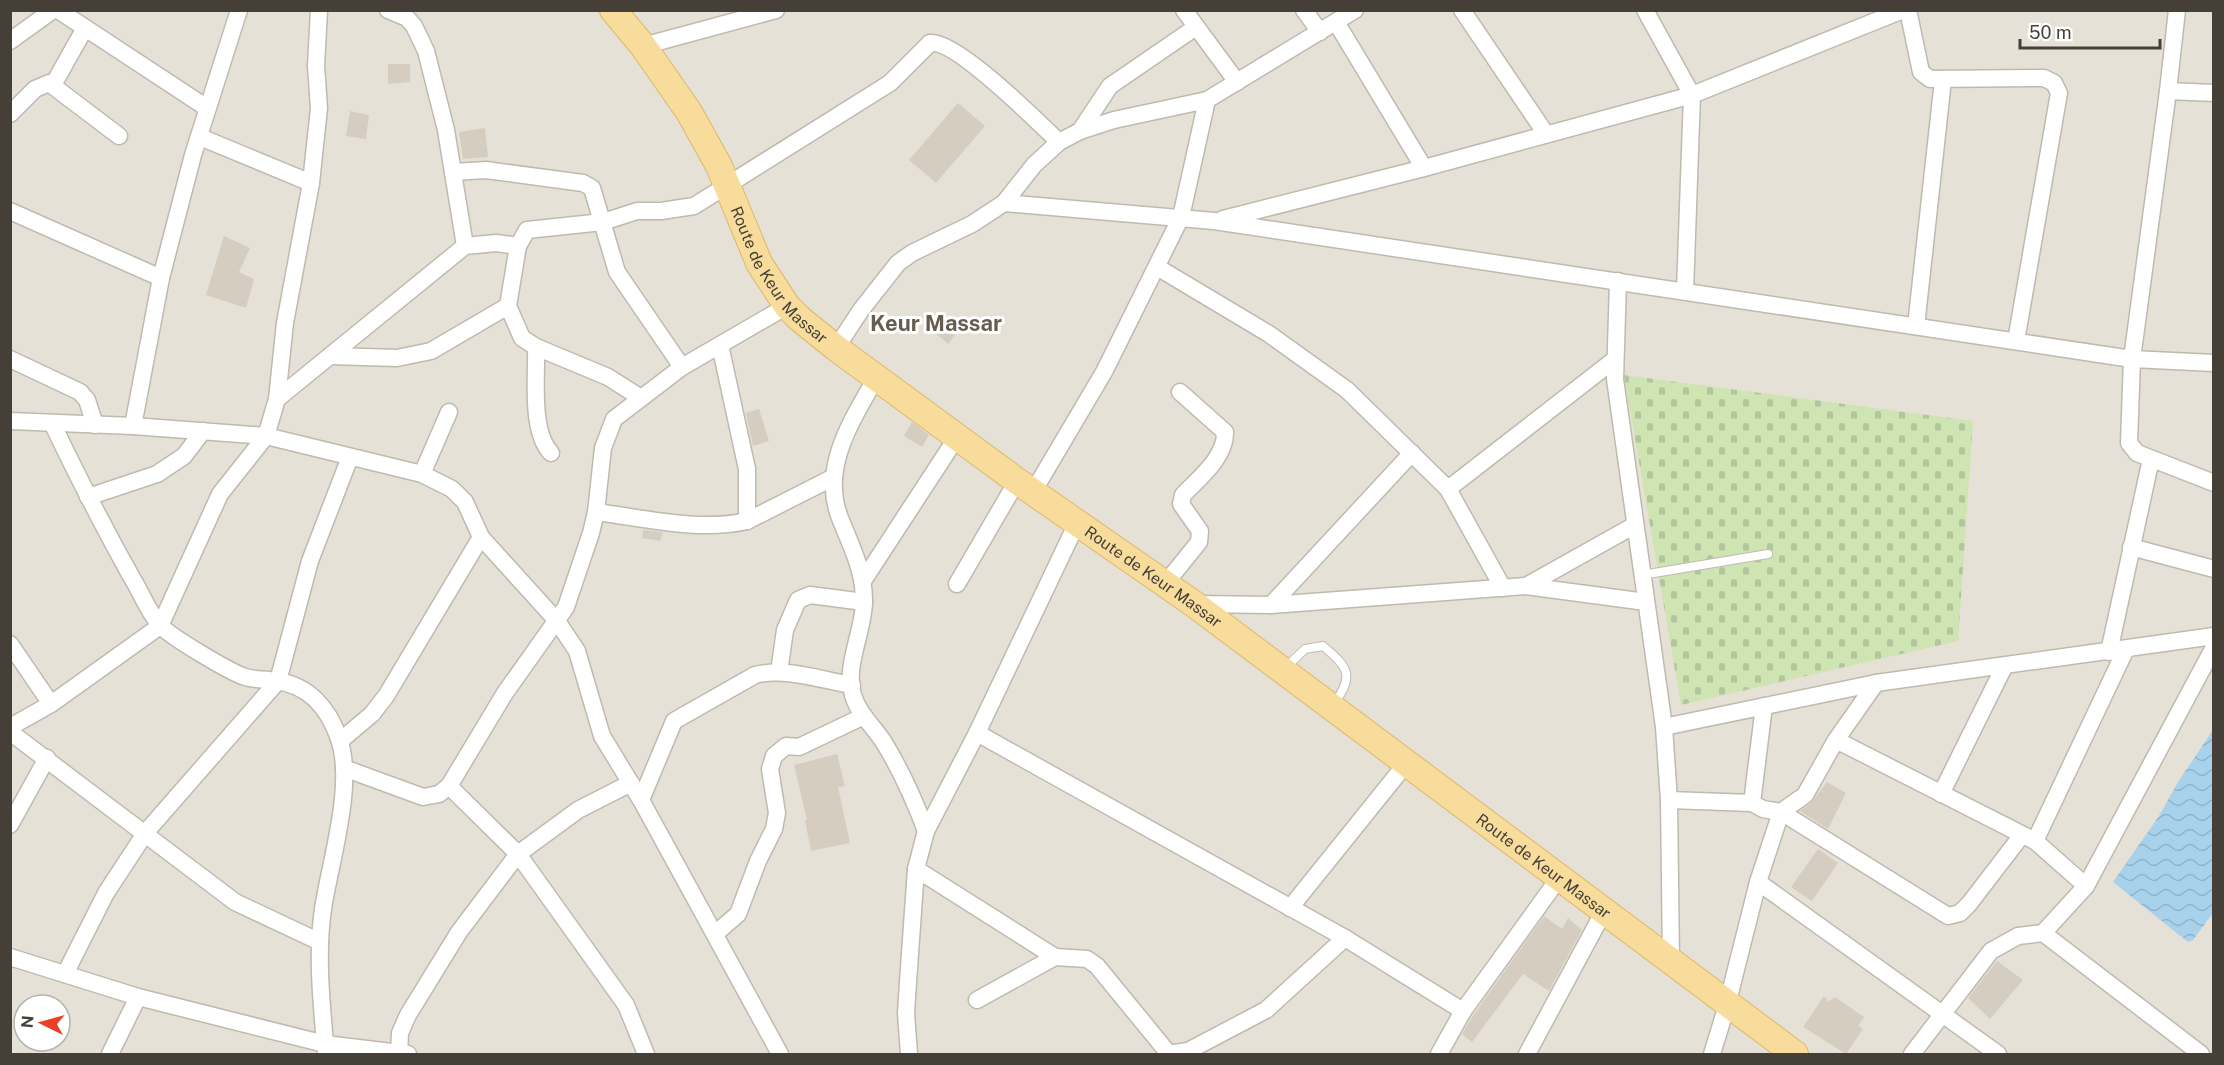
<svg xmlns="http://www.w3.org/2000/svg" width="2224" height="1065" viewBox="0 0 2224 1065" font-family="'Public Sans',sans-serif">
<defs>
<pattern id="cemetery-stones" width="16" height="16" patternUnits="userSpaceOnUse" patternTransform="scale(1.5)"><rect width="16" height="16" fill="#cfe4b3"/><path d="M2 7V4a2 2 0 0 1 4 0v3zM10 15v-3a2 2 0 0 1 4 0v3z" fill="#b3c59b"/></pattern>
<pattern id="water-waves" width="16" height="10" patternUnits="userSpaceOnUse" patternTransform="scale(1.5)"><rect width="16" height="10" fill="#a8d1eb"/><path d="M0 5q4-4 8 0t8 0" fill="none" stroke="#92b4ca"/></pattern>
</defs>
<rect width="100%" height="100%" fill="#f2efe7"/>
<path fill="#e6e1d6" fill-rule="evenodd" d="M10,11H2213V1054H11ZM24,1005H60V1041H24Z"/>
<path fill="url(#cemetery-stones)" d="M1624,375L1973,421L1958,641L1681,705Z"/>
<path fill="url(#water-waves)" d="M2213,730V913L2193,940L2188,942L2113,882L2159,816L2178,782Z"/>
<g fill="#d6cdc1">
<path d="M388,64H410V82L388,84Z"/>
<path d="M958,103L985,126L936,183L909,160Z"/>
<path d="M350,111L369,115L366,139L346,136Z"/>
<path d="M485,128L488,157L463,159L459,132Z"/>
<path d="M224,236L250,248L239,272L254,279L246,308L206,295Z"/>
<path d="M943,317L959,329L948,344L933,331Z"/>
<path d="M759,409L769,441L753,446L746,413Z"/>
<path d="M912,422L929,435L922,447L904,436Z"/>
<path d="M643,530L663,532L660,541L642,538Z"/>
<path d="M837,754L845,786L838,787L850,843L811,851L805,820H807L794,765Z"/>
<path d="M1827,782L1846,793L1828,829L1800,811L1811,803Z"/>
<path d="M1818,849L1838,863L1812,901L1791,887Z"/>
<path d="M1544,916L1562,929L1568,918L1582,930L1549,991L1523,974L1472,1042L1462,1034L1472,1017Z"/>
<path d="M1997,961L2023,980L1990,1019L1968,998Z"/>
<path d="M1824,996L1828,1002L1835,997L1864,1017L1858,1026L1863,1029L1846,1054L1803,1027Z"/>
</g>
<g fill="none" stroke-linecap="round" stroke-linejoin="round">
<defs>
<g id="service">
<path d="M1642,575L1768,554"/>
<path d="M1284,669L1305,649L1323,646C1350,669 1354,675 1333,706"/>
</g>
<g id="minor">
<path d="M58,10L207,108"/>
<path d="M388,10L407,18L414,26L426,51L446,130L465,246"/>
<path d="M1184,10L1237,82"/>
<path d="M1304,10L1320,32"/>
<path d="M1462,10L1546,134"/>
<path d="M1645,10L1692,95L1685,291"/>
<path d="M1908,10L1921,72L1930,79L2044,78L2054,83L2059,93L2016,341"/>
<path d="M2177,10L2168,91L2132,359L2129,443L2137,453L2214,483"/>
<path d="M1336,22L1424,168"/>
<path d="M10,41L53,10"/>
<path d="M643,46L776,10"/>
<path d="M53,85L85,28"/>
<path d="M2168,91L2214,93"/>
<path d="M10,114L35,89L49,83L119,136"/>
<path d="M1080,131L1110,86L1196,27"/>
<path d="M200,137L311,183"/>
<path d="M453,172L486,170L583,183L592,188L617,272L682,367"/>
<path d="M1004,203L1034,165L1059,142L1080,131L1114,120L1207,100L1355,10"/>
<path d="M10,211L161,278"/>
<path d="M1223,219L1424,168L1692,95L1903,10"/>
<path d="M1157,267L1269,334L1347,390L1448,489L1503,588"/>
<path d="M1618,281L1615,379L1664,727L1669,800L1671,962"/>
<path d="M1916,326L1943,80"/>
<path d="M720,345L747,469V521"/>
<path d="M536,347C537,377 530,431 551,453"/>
<path d="M836,348L861,310L898,263L912,253L972,224L1004,203L1214,221L2132,359L2214,363"/>
<path d="M330,356L397,358L431,351L508,306"/>
<path d="M10,359L80,392L87,400L95,425"/>
<path d="M876,378C852,420 820,468 840,518C851,546 864,570 864,601C864,631 844,666 853,695C858,713 873,726 883,741C901,770 914,799 926,831"/>
<path d="M641,398L608,377L536,347L522,338L508,306L518,246L527,230L603,222L637,211H661L694,206L890,83L930,43C955,39 1038,122 1059,142"/>
<path d="M277,399L465,246L496,243L518,246"/>
<path d="M10,421L133,426L266,436L422,474L452,489L465,502L481,537L557,621L577,651L602,736L641,800L780,1054"/>
<path d="M53,425C78,477 104,528 132,578C141,592 148,612 160,625C169,636 230,672 245,677C255,680 265,679 276,681C309,685 329,709 339,739C355,785 330,862 323,909C316,956 322,1008 326,1054"/>
<path d="M133,426L161,278L193,155L239,10"/>
<path d="M422,474L449,412"/>
<path d="M1448,489L1614,360"/>
<path d="M1033,492L1104,372L1181,217L1207,100"/>
<path d="M88,497L157,474L184,456L203,431"/>
<path d="M596,512C644,518 699,532 747,521L834,477"/>
<path d="M2131,547L2214,569"/>
<path d="M863,581L957,437"/>
<path d="M957,584L1017,481"/>
<path d="M1165,584L1199,542L1200,531L1181,504L1183,495C1199,478 1226,457 1225,432L1180,392"/>
<path d="M1526,586L1635,525"/>
<path d="M1195,604L1271,605L1526,586L1646,602"/>
<path d="M1271,605L1412,453"/>
<path d="M10,644L51,704"/>
<path d="M2109,652L2151,459"/>
<path d="M779,672L785,630L798,600L810,595L864,602"/>
<path d="M1764,706L1752,803L1763,809L1781,812L1948,916L1960,913L1969,904L2022,835"/>
<path d="M10,727L51,704L160,626L220,494L266,436L277,399L285,323L311,183L319,108L316,66L319,10"/>
<path d="M1664,727L1876,683L2214,636"/>
<path d="M10,732L235,902L320,942"/>
<path d="M977,733L1345,938L1463,1011"/>
<path d="M1836,740L2035,841L2086,886"/>
<path d="M340,741L372,714L386,696L481,537"/>
<path d="M344,768L423,797L439,794L449,786L505,693L566,607L591,533L596,512L603,448L614,419L682,367L787,306"/>
<path d="M449,786L518,854L626,1005L646,1054"/>
<path d="M1941,794L2004,667"/>
<path d="M641,800L674,721L755,675C785,667 821,680 852,685"/>
<path d="M1669,800L1752,803"/>
<path d="M10,825L47,758"/>
<path d="M2035,841L2126,649"/>
<path d="M916,869L1055,957L977,1000"/>
<path d="M1758,882L1998,1054"/>
<path d="M1290,908L1405,765"/>
<path d="M2043,933L2201,1054"/>
<path d="M715,934L738,914L758,861L774,829L777,813L770,769L774,756L786,746L799,747L864,716"/>
<path d="M10,957L138,997L325,1044L408,1054"/>
<path d="M1055,957L1087,959L1097,966L1169,1054"/>
<path d="M65,974L106,893L146,832L278,681L310,561L350,457"/>
<path d="M110,1054L138,997"/>
<path d="M399,1054L400,1033L408,1015L459,932L518,854L578,810L631,783"/>
<path d="M909,1054L906,1013L908,982L916,869L926,831L977,733L1077,523"/>
<path d="M1168,1054L1188,1051L1266,1010L1345,938"/>
<path d="M1439,1054L1463,1011L1559,878"/>
<path d="M1527,1054L1604,911"/>
<path d="M1712,1054L1727,1005L1758,882L1781,812L1805,795L1836,740L1876,683"/>
<path d="M1912,1054L1991,951L2018,936L2043,933L2086,886L2214,647"/>
</g>
<g id="primary">
<path id="s1" d="M613,10L643,46L689,112L719,166L759,263L787,306L800,319L836,348L1017,481L1194,604L1795,1054"/>
</g>
</defs>
<use href="#service" stroke="#c0b9ae" stroke-width="10"/>
<use href="#minor" stroke="#c0b9ae" stroke-width="19"/>
<use href="#primary" stroke="#dbb86c" stroke-width="28"/>
<use href="#service" stroke="#fff" stroke-width="8"/>
<use href="#minor" stroke="#fff" stroke-width="16"/>
<use href="#primary" stroke="#f7dc9c" stroke-width="26"/>
</g>
<g text-anchor="middle" dominant-baseline="central" stroke-width="6" stroke-linejoin="round" paint-order="stroke">
<g font-size="16" fill="#453f37" stroke="#fff">
<text stroke="none"><textPath href="#s1" startOffset="315">Route de Keur Massar</textPath></text>
<text stroke="none"><textPath href="#s1" startOffset="801">Route de Keur Massar</textPath></text>
<text stroke="none"><textPath href="#s1" startOffset="1287">Route de Keur Massar</textPath></text>
</g>
<g font-size="22" font-weight="bold" fill="#675d4f" stroke="#fff">
<text x="936" y="323">Keur Massar</text>
</g>
</g>
<rect width="2224" height="1065" fill="none" stroke="#453f37" stroke-width="24"/>
<g transform="translate(42 1023) rotate(275)"><circle r="28" fill="#ffffff" stroke="#b5b2af" stroke-width="1.5"/>
<path d="M0-4.5L10 22L0 15L-10 22Z" fill="#eb4026"/>
<text y="-9" font-size="16" font-weight="bold" text-anchor="middle" fill="#453f37">N</text>
</g>
<path d="M2020 39v9h140v-9" fill="none" stroke="#453f37" stroke-width="3"/>
<text x="2029" y="39" font-size="18" fill="#453f37" stroke="#ffffff" stroke-width="4.5" paint-order="stroke">50 m</text>
</svg>
